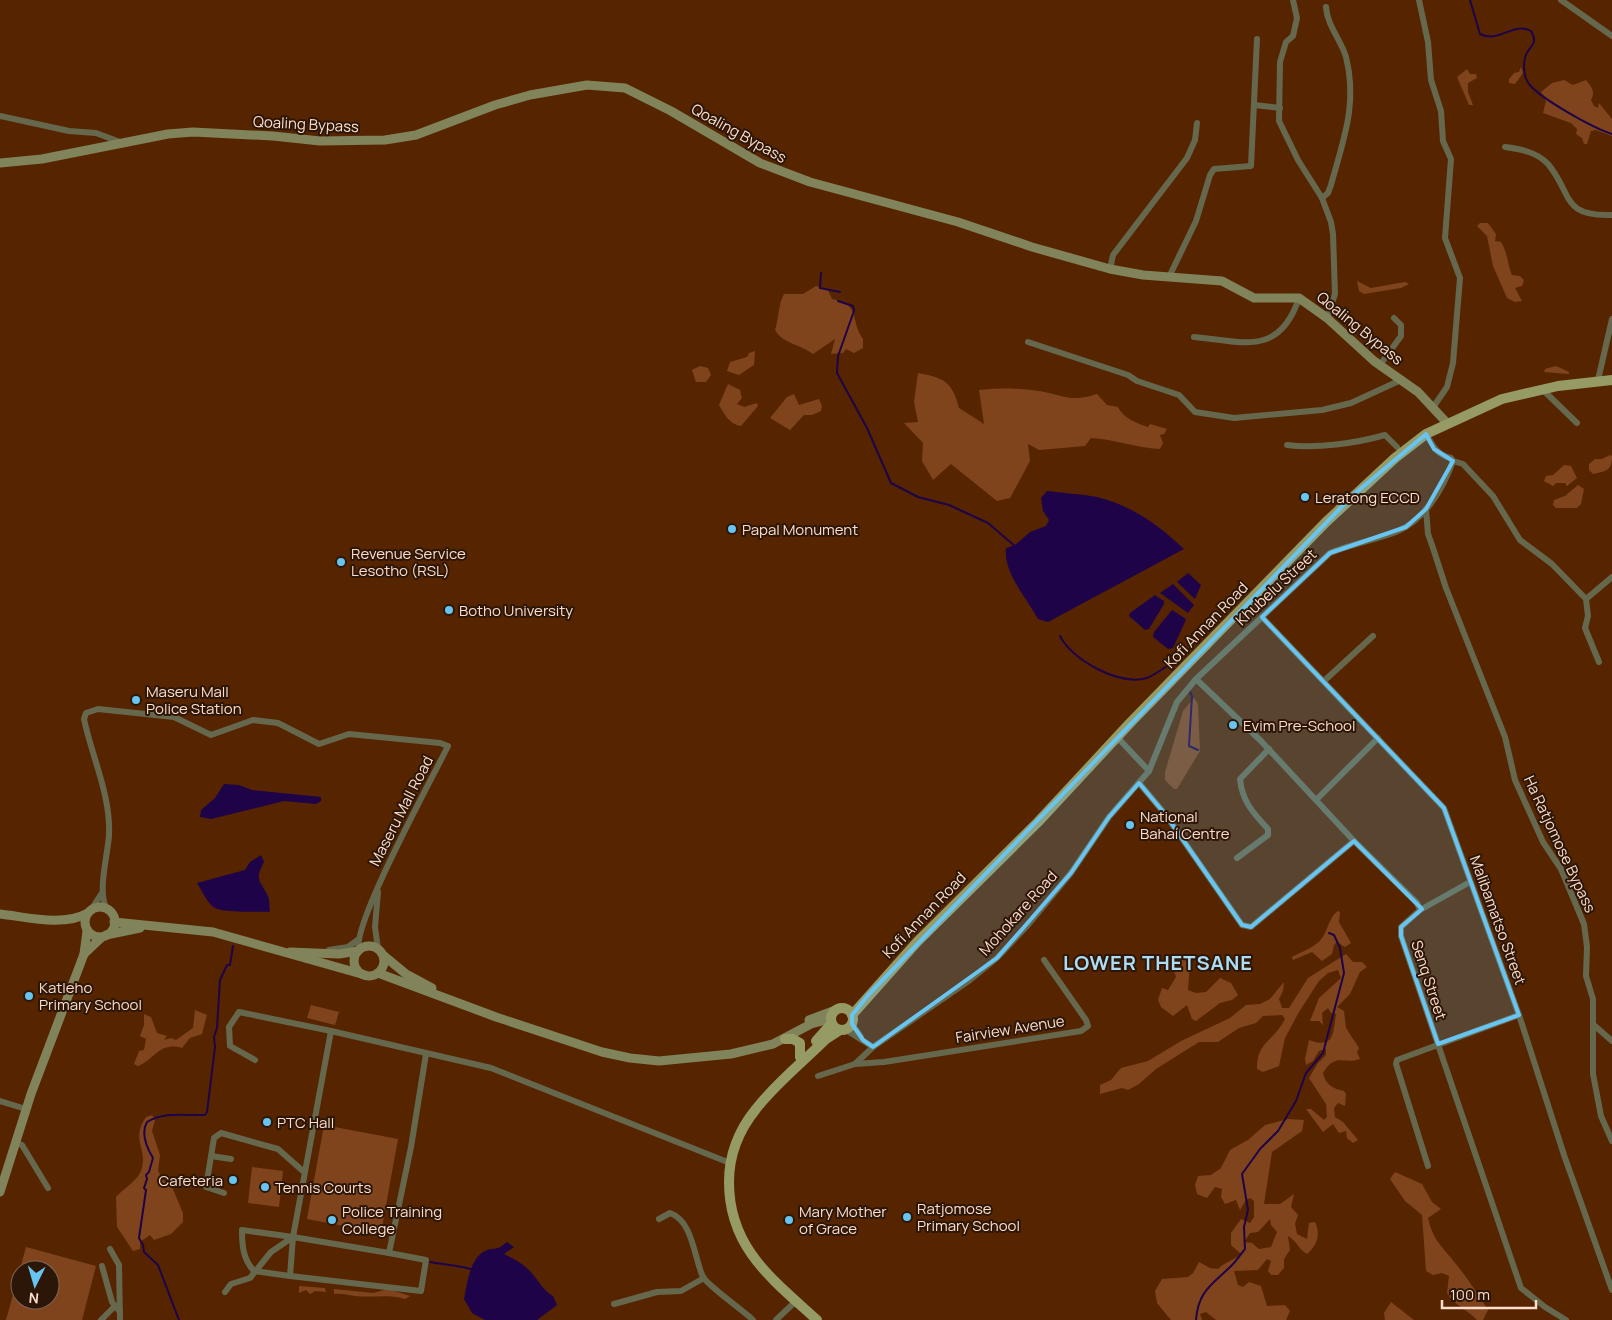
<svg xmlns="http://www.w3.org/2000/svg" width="1612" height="1320" viewBox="0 0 1612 1320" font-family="Manrope,sans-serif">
<rect width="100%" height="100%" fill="#562500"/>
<g fill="#80441c" fill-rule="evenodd">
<path d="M1521,67L1523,73L1515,84L1509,83V79L1514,73L1519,72Z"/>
<path d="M1467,69L1470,74H1476L1477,78L1468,83V92L1473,105H1469L1457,77Z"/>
<path d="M1564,80L1573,85L1586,80C1591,87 1596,91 1591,100L1594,106L1598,108L1599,103L1612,119V136L1596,130L1591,131L1587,144H1584L1582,138L1576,134L1577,129L1571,123L1543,113L1546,101L1541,92L1552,83Z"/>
<path d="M1480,223H1488L1496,234L1495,241L1501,242C1508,254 1507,262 1512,275L1520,276L1524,280L1522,286L1515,288L1522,301L1515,302L1507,298L1493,266L1487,236L1477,226Z"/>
<path d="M1357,281L1371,288L1405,282L1409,284L1401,288L1364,294L1359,291Z"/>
<path d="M816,286L828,290L832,299C862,305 849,319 863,339V348L854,353L846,349L843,353L831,354L835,339L813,354C800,344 783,344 775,330C779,318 778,305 784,294H803Z"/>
<path d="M755,351L754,365L739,375L727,371L730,362L747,357L749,353Z"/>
<path d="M700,366L708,368L711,375L706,382H696L692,370Z"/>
<path d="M1556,366L1569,372V374L1544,372L1545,369Z"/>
<path d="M918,373C944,378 952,381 959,408L984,424L979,390C999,388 1019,388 1039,391C1064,395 1069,403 1097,394L1107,405L1118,407C1123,418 1136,423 1148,427L1150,424L1167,429L1164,434L1160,435L1163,443L1160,449C1136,448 1114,439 1091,438L1085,446L1039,450L1028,444L1030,461L1010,498L997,501L951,464L933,480L922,461L923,443L904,423L918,422L914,402Z"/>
<path d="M728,384L740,390L742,398L737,404L744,407L757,403L758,406L741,426C729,424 725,415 719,405Z"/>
<path d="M794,394L799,405L819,399L822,406L821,411L812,415H804L790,430L770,418L787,397Z"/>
<path d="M1610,455L1612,456C1612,471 1606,471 1593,474L1589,470V464L1595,459H1602Z"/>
<path d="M1564,465L1571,466L1577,478L1567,486L1565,483H1556L1553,486L1544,481L1546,476L1553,475Z"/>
<path d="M1578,485L1584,489L1581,504L1577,508H1556L1553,505L1554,500L1565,496Z"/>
<path d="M1194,698L1198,704L1200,751L1177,789H1174L1165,780V772L1183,711Z"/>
<path d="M1338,911L1340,912L1339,922L1351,943L1345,947L1337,942L1334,945L1332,954L1322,961L1312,952L1293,960L1292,957C1301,952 1316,947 1322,938C1329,929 1328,918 1338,911Z"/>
<path d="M1346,954L1353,962H1362L1367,967L1360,972L1350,994L1337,1007L1344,1011L1346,1028L1359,1048L1357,1052L1360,1059C1343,1065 1336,1052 1323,1073C1325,1084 1333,1089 1344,1091L1346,1094L1345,1106L1338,1103L1334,1108L1335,1117L1343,1122L1358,1140L1353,1143L1347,1138L1346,1131L1339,1133L1333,1124L1323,1132L1306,1109H1311L1324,1120L1327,1117L1326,1104L1309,1078L1318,1063L1326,1055V1049L1319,1051L1313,1061L1306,1065L1305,1059L1309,1040C1335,1050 1333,1032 1336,1014L1331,1013L1328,1008L1322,1013L1323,1025L1319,1021H1310L1319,998L1341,978L1338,970L1328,973L1319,981L1299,1012L1285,1038L1279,1066L1263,1072L1257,1069C1256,1042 1275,1040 1285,1019L1282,1015L1263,1016L1256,1023L1239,1028L1218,1042H1199L1156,1069L1139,1084L1128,1090L1122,1088L1100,1094V1085L1111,1080L1121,1068L1148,1061L1181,1041L1230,1018L1246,1005L1260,1004L1270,999L1284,982L1283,991L1279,999L1282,1008H1289L1308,978Z"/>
<path d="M1178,955H1186L1190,962L1188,990L1196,993L1206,992L1220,978L1231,983L1238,995L1232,1000L1220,1003L1196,1021L1192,1019L1187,1005L1173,1016L1161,1007L1158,1000L1162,988L1168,990L1176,977C1173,967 1171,967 1173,956Z"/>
<path d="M311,1005L339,1012L335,1025L307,1018Z"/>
<path d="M195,1010L207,1015L202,1034L190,1038L182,1048C160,1041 154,1060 138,1066L134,1064L139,1051L144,1050L146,1039L140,1036L144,1025V1014L151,1017L157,1033L167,1036L164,1040L171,1038L176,1040L193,1028Z"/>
<path d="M152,1115L155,1120L152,1131L160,1155L158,1171L163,1180L172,1187L183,1213V1222L171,1234L154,1240L150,1235L140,1242V1249L133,1251L117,1227L116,1197C123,1189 137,1181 141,1171C149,1150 130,1140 146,1117Z"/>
<path d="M1288,1119L1304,1120L1302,1131L1272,1152L1264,1204H1280L1294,1194L1291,1207L1298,1215L1295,1224L1297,1234L1307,1239L1309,1223L1315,1222C1321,1235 1317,1245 1307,1254C1298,1249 1297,1241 1288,1236L1290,1250L1284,1259V1268L1278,1275H1271L1268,1271L1271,1261L1267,1259L1258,1270L1234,1271L1238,1285L1243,1287L1249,1282L1261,1286L1267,1306L1285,1305L1290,1311L1286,1320H1216L1206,1312L1200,1314L1202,1320H1171L1157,1303L1155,1291L1162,1279L1188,1277L1193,1273L1199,1262L1210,1268L1218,1269C1225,1262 1234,1260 1241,1254L1231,1245V1233L1241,1219L1250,1223L1254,1217V1201L1250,1198L1246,1200L1240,1210L1236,1200L1225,1204L1221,1197L1222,1189L1215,1187L1207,1198L1197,1194L1195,1185L1198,1176L1211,1175L1221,1168L1230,1150L1248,1140L1265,1125ZM1270,1219L1271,1225L1277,1232L1271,1247L1259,1249L1252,1243L1244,1242L1250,1233L1258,1232Z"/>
<path d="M324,1125L398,1139L381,1233L307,1219Z"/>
<path d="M252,1167L283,1171L279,1207L248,1203Z"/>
<path d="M1395,1172L1422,1184L1432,1202L1441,1209L1428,1218C1433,1241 1443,1247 1456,1264C1468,1279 1478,1294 1488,1310L1483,1320H1477C1468,1310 1454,1305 1447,1293L1449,1276L1442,1273L1433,1275L1426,1271L1422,1215L1405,1201L1390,1179Z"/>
<path d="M26,1247L96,1266L82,1320H6ZM20,1270H50V1300H20Z"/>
<path d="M299,1286L325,1288L326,1292L315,1291L310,1294L306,1290L299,1293Z"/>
<path d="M334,1289L373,1293L388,1289L410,1296L405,1299C388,1294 373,1298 355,1296C347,1295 342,1293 334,1294Z"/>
<path d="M1391,1302L1414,1320H1385L1384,1313Z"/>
</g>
<g fill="#1e0349">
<path d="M1047,491C1063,493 1081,494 1097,497C1131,505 1160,526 1184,549L1048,622L1038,619C1027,598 1003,573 1006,548L1015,545L1030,532L1046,526L1049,520L1043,511L1041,498Z"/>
<path d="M1188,573L1201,585L1195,599L1177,582Z"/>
<path d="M1173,584L1194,605L1188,613L1160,593Z"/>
<path d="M1155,595L1164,601V604L1149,629L1145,630L1129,616L1130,613Z"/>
<path d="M1172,610L1186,619L1185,622L1173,648L1168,649L1153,637L1154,632Z"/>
<path d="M224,784L239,785L252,790L321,797V801L316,804L284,801L211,819L200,817L201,810L215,798Z"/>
<path d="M261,855L264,862C254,881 260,880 268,896C270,900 269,907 270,912C256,911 221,914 212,906C206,900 202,891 197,883L245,870L250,862Z"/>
<path d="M507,1242L514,1247L504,1254C516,1260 526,1265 534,1276C541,1284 544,1291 553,1296L557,1305L537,1320H485L472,1313L464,1299C467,1284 470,1258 485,1251C495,1246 494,1253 507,1242Z"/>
</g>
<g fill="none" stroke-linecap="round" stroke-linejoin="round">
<g stroke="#1e0349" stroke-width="2">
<path d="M1470,0L1480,34C1499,44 1513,21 1531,31C1540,46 1527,46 1525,58C1523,66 1524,78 1529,84C1541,99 1593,128 1612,134"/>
<path d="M821,273L820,288L840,292"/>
<path d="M838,301L853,306L854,311L838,356L837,373L867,428L891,483L918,497L949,505L988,523L1016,547"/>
<path d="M1060,636C1072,660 1119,686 1147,678C1154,675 1161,670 1167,666"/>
<path d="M1189,690L1192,696L1189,746L1198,750"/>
<path d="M430,1262C445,1265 459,1265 474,1270"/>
<path d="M179,1320L158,1265L144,1252L143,1245L139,1238L146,1190L144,1188L147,1179L146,1175L149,1172L153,1158C147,1148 140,1134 147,1122C165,1111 185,1116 205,1115L207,1112L215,1047L214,1037L217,1028L220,980L227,965H230L233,946"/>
<path d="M1196,1320C1198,1292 1211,1285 1229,1268C1235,1263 1240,1255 1245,1249L1244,1227L1248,1210L1242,1174L1260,1149L1278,1131L1296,1101L1306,1073L1323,1053L1344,973L1340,948L1334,935L1329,933"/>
</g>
<g stroke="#66684e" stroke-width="6">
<path d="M1293,0L1297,18L1293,36L1286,42L1280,62L1279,121L1298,160L1322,198L1331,222L1333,234L1335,294L1327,318"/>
<path d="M1419,0L1428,42L1431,80L1441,111L1443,141L1451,159L1445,238L1460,278L1453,363L1447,387L1434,406"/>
<path d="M1561,0L1612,36"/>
<path d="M1254,105L1280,108"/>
<path d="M0,116L69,131L96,133L120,142"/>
<path d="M1505,147C1520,149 1537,152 1548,164C1573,194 1561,217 1612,215"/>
<path d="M1322,198L1328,193L1331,185C1343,141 1358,104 1346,57C1341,40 1327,25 1326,7"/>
<path d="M1110,269L1113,255L1187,158L1195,140L1197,123"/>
<path d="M1169,277L1196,221L1210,175L1214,169L1251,166L1257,39"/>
<path d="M1194,337C1241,341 1279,358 1299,298"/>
<path d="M1028,342L1128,375L1137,381L1179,395L1195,412L1234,418L1322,410L1351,403L1401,380"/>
<path d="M1380,365L1401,336V325L1394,318"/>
<path d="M1598,380L1612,319"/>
<path d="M1542,389L1577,423"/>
<path d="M1426,434C1433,446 1437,455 1451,458L1453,461L1463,464L1493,496L1520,540L1552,564L1586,599L1588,616L1585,628L1599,662"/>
<path d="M1287,445C1316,449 1357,443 1385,435L1397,447"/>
<path d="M1426,509L1428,534L1432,545L1446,588L1505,737L1515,780L1543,842L1561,869L1584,924L1587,947L1586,976L1593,999V1074L1601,1116L1612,1141"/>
<path d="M1586,599L1612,577"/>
<path d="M1262,617L1444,808L1519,1015L1564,1155L1612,1290"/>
<path d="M1196,679L1261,741L1354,841L1417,903L1420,910L1401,927V936L1521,1288L1545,1307L1566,1320"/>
<path d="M1324,681L1373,636"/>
<path d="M1117,737L1149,771"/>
<path d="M1139,783L1165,814L1242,925L1251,927L1354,841"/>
<path d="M1316,800L1378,738"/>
<path d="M1237,858L1268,835V829C1253,813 1242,801 1240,779L1269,749"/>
<path d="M91,910L102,893"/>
<path d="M108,910C96,896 108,854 109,835C111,796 92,757 84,719L86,713L98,709L174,717L211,735L253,720L278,723L319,744L349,734L440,743L448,746C433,777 351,926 359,950"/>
<path d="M1420,910L1470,882"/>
<path d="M378,949L375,927L378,892"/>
<path d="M329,950L348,947L359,939"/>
<path d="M852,1024L861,1037"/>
<path d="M1595,1026L1612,1041"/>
<path d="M846,1030L873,1047"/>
<path d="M426,1054L411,1147L389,1253L293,1237L331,1031L491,1068L730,1163"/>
<path d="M255,1060L230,1046L229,1027L239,1012L331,1031"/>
<path d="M855,1064L873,1047L970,980L997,958L1027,926L1071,873L1109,817L1149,771L1177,702L1196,679L1330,553C1352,544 1375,540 1396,532C1425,520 1443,489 1453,461"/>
<path d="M818,1076L855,1064L884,1062L1081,1031L1088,1026L1086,1020L1044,960"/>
<path d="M0,1101L26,1109"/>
<path d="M16,1143L22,1145L48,1188"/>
<path d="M211,1156L231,1159"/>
<path d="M1428,1166L1396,1064L1397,1060L1519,1015"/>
<path d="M224,1193L206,1187L214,1138L221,1133L278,1149L304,1172"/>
<path d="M659,1219L670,1213C693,1221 694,1258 703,1277C708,1286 743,1310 753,1320"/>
<path d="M293,1237L290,1276L421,1291L426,1260L389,1253"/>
<path d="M110,1249L119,1265L120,1320"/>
<path d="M102,1266L112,1302L120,1312"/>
<path d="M290,1276L254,1271C243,1259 242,1246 242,1230L293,1237"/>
<path d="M225,1292L231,1284L250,1278L271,1252L293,1237"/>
<path d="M614,1304L657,1292L681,1291L704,1278"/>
<path d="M101,1320L114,1307"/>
<path d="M776,1320L796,1301"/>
</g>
<g stroke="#81845b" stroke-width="9">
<path d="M0,163L42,159L168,134L193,132L273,136L320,141L385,140L416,135L495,105L530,95L587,85L625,88L671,111L760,163L810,182L958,222L1032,247L1110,269L1143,275L1222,281L1254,298H1299L1327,318L1374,361L1418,392L1447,423"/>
<circle cx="100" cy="922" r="15"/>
<path d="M0,914C27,917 63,927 88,913"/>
<path d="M114,922L213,932L365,975"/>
<path d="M106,935L140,928"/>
<circle cx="369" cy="961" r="15"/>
<path d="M290,952L339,954L358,951"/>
<path d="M84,954L102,937"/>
<path d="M383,955L406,974L432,988"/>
<path d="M378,973L496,1017L602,1052L630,1058L659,1061L731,1054L773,1044L811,1024L830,1019"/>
<path d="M809,1020L833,1011"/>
<path d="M0,1192L31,1094L84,954L87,931"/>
</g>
<g stroke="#969a64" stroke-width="10">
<circle cx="842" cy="1019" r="11"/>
<path d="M852,1015L917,942L1038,822L1130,723L1326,522L1395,458L1426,434L1502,399L1558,386L1612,380"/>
<path d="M785,1039H793L800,1043V1057"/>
<path d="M816,1041L831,1024"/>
<path d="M817,1320C772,1279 729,1248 729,1182C729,1155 739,1130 756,1109C776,1083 803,1062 826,1039L840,1030"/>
</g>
</g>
<path fill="#68c4f0" fill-opacity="0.2" stroke="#68c4f0" stroke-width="4" stroke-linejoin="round" d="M1426,434L1434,449L1453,461L1426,509L1406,527L1330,553L1262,617L1444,808L1519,1015L1438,1044L1401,936V927L1422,909L1354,841L1251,927L1242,925L1165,814L1139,783L1109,817L1071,873L997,958L873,1047L863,1040L852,1024V1015L869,994L1353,495Z"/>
<g fill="#68c4f0" stroke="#2c1608" stroke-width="2">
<circle cx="1305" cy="497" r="5"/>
<circle cx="732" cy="529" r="5"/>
<circle cx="341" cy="562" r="5"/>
<circle cx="449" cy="610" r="5"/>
<circle cx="136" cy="700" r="5"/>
<circle cx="1233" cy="725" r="5"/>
<circle cx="1130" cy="825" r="5"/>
<circle cx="29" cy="996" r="5"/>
<circle cx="267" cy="1122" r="5"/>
<circle cx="233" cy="1180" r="5"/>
<circle cx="265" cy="1187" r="5"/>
<circle cx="907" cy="1217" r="5"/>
<circle cx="332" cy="1220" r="5"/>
<circle cx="789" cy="1220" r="5"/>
</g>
<g text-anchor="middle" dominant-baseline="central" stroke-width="4" stroke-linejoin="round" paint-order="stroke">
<g font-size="15" fill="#fcdcca" stroke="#2c1608">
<text transform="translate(306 124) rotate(3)">Qoaling Bypass</text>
<text transform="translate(739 133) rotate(29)">Qoaling Bypass</text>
<text transform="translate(1360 328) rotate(39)">Qoaling Bypass</text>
<text transform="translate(1276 587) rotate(-43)">Khubelu Street</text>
<text transform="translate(1206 625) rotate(-46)">Kofi Annan Road</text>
<text transform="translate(401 811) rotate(-63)">Maseru Mall Road</text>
<text transform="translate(1560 844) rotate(65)">Ha Ratjomose Bypass</text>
<text transform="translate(1018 913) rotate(-48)">Mohokare Road</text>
<text transform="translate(924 915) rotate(-46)">Kofi Annan Road</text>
<text transform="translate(1498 920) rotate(70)">Malibamatso Street</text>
<text transform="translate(1429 980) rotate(72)">Senq Street</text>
<text transform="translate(1010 1029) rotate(-9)">Fairview Avenue</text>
</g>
<g font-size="15" fill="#fcdcca" stroke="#2c1608" text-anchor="start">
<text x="1315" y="497">Leratong ECCD</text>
<text x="742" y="529">Papal Monument</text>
<text x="351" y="553">Revenue Service<tspan x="351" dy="17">Lesotho (RSL)</tspan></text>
<text x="459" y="610">Botho University</text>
<text x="146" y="691">Maseru Mall<tspan x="146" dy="17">Police Station</tspan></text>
<text x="1243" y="725">Evim Pre-School</text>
<text x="1140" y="816">National<tspan x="1140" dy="17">Bahaí Centre</tspan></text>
<text x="39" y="987">Katleho<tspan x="39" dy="17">Primary School</tspan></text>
<text x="277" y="1122">PTC Hall</text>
<text x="223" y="1180" text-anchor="end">Cafeteria</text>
<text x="275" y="1187">Tennis Courts</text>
<text x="917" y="1208">Ratjomose<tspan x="917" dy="17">Primary School</tspan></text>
<text x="342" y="1211">Police Training<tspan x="342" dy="17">College</tspan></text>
<text x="799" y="1211">Mary Mother<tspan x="799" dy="17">of Grace</tspan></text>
</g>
<g font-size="20" font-weight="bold" letter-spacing="1" fill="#addcf5" stroke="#2c1608">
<text x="1158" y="962">LOWER THETSANE</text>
</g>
</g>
<g transform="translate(35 1285) rotate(185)"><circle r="24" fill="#2c1608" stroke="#7f6556"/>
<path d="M0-4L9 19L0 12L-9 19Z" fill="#68c4f0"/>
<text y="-8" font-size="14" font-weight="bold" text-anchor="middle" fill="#fcdcca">N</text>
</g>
<path d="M1442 1300v8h94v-8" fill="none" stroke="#fcdcca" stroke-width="2.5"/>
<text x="1450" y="1300" font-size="15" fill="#fcdcca" stroke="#2c1608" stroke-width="4" paint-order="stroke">100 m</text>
</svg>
